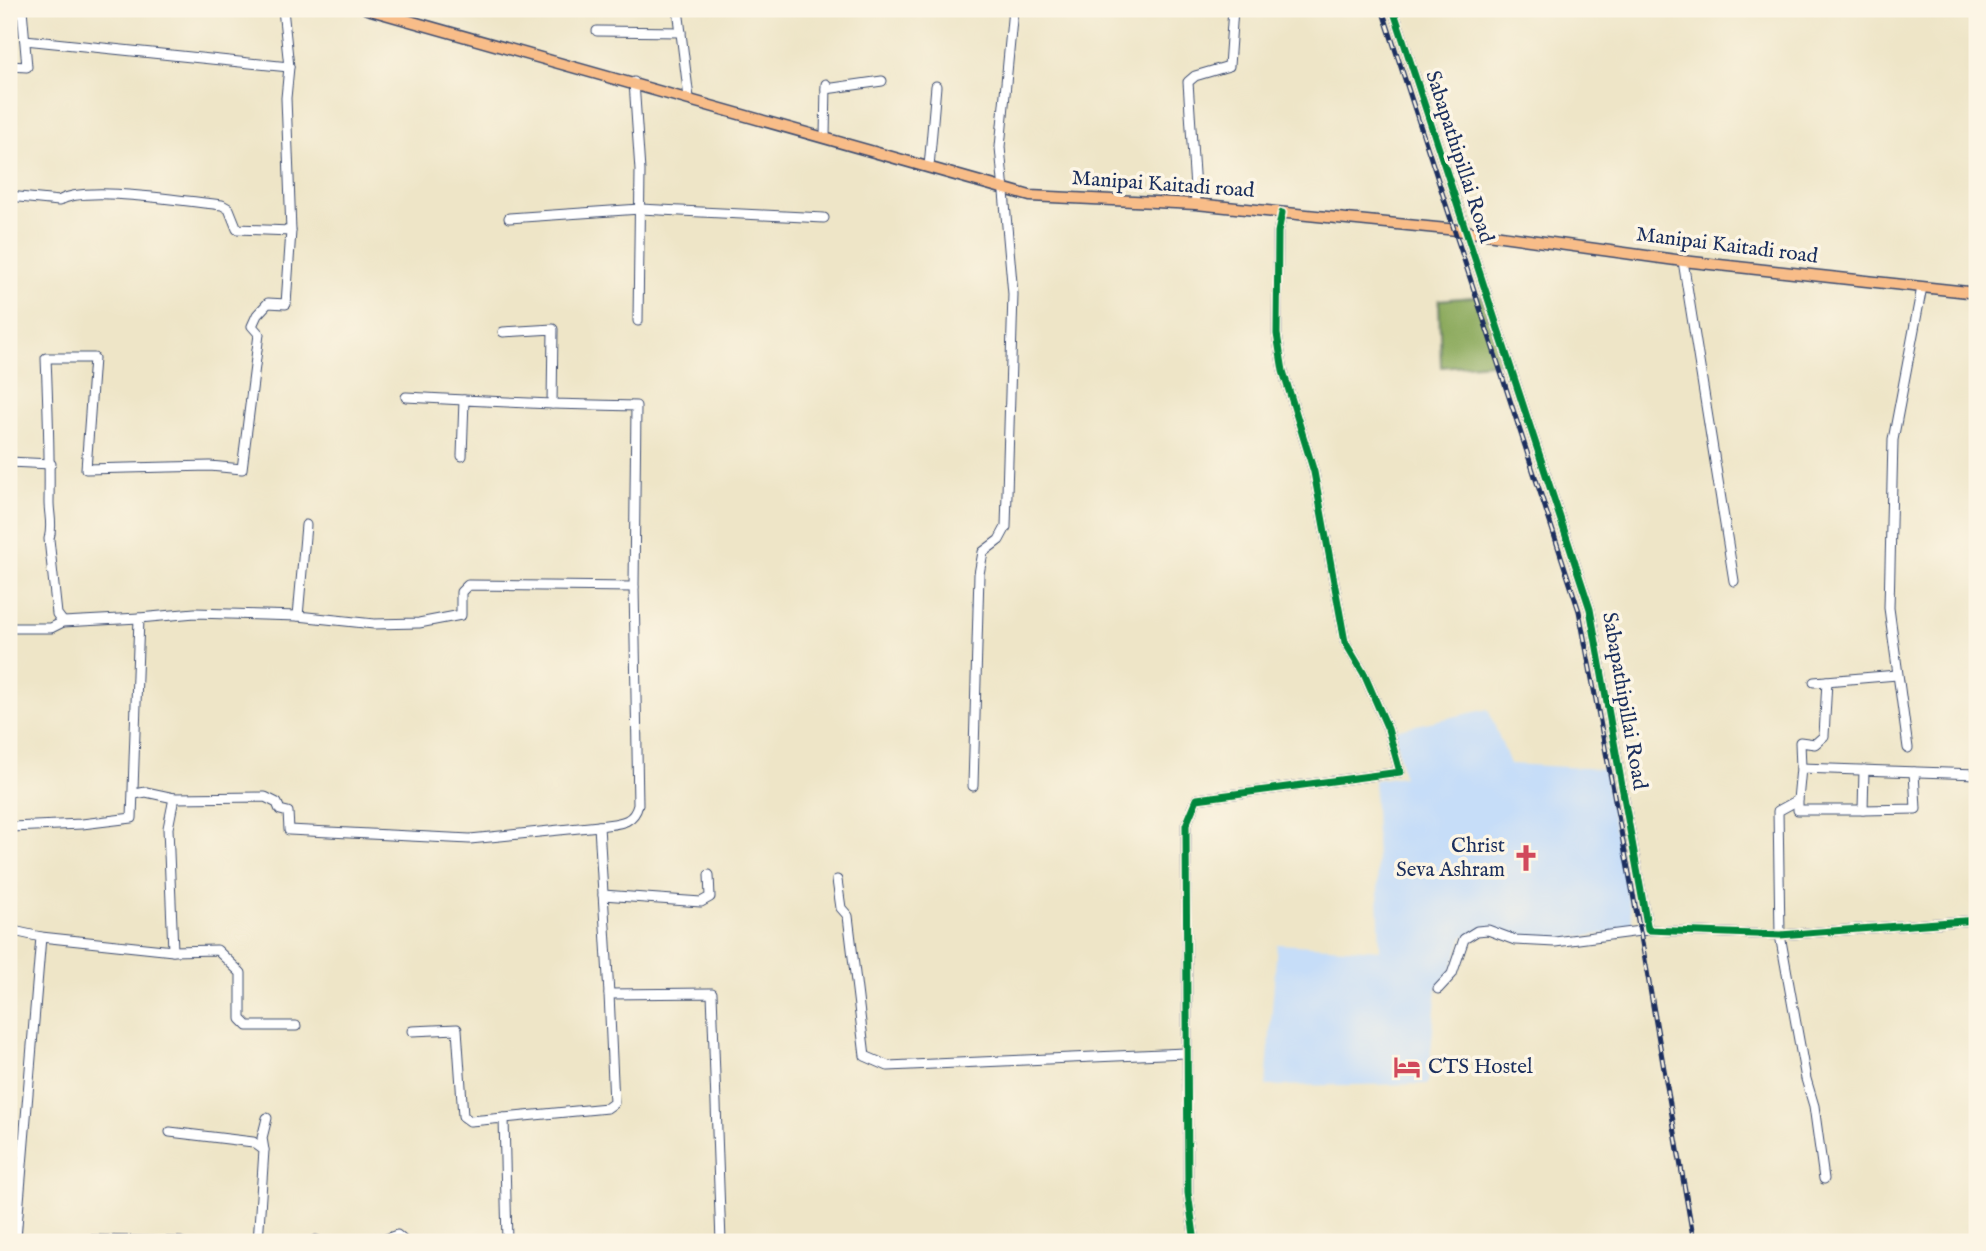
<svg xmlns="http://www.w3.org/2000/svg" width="1986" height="1251" viewBox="0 0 1986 1251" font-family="'IM FELL English',serif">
<rect width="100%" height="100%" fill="#fcf5e5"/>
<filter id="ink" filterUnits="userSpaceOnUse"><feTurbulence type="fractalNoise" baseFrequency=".0143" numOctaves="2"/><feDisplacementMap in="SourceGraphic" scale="14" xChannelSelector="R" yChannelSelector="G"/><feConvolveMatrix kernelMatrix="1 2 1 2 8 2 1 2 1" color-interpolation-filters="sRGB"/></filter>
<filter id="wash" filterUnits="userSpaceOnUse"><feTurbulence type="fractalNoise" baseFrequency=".00686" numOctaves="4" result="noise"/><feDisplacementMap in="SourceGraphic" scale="28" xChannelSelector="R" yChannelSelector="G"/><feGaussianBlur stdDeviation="1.57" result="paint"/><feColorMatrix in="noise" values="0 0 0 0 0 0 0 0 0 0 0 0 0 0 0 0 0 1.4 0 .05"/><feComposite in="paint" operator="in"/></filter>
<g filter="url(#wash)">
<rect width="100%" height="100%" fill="#eee5c7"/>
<path fill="#c6ddf8" d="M1488,709L1510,764L1603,769L1634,930L1555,940L1516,938L1488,928L1463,937L1450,973L1437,987L1428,1084L1266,1086L1277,944L1380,950L1374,780L1403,776L1394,730Z"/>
<path fill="#8caa5d" stroke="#546c5e" stroke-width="2" d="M1482,296L1504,362L1441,367L1439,300Z"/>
</g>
<g filter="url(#ink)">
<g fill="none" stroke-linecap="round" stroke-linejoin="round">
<defs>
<g id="minor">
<path d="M678,9L689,98"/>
<path d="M1393,9L1590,609L1648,930L1780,935L1977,920"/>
<path d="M597,31L681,32"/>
<path d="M25,40L289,67L283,9"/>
<path d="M9,66L27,67L22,9"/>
<path d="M634,82L640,171L638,321"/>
<path d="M826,89L882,81"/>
<path d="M825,137L826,84"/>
<path d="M929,167L936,86"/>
<path d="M9,196L59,201C83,184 188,202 222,205L229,209L237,229L291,231"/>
<path d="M1196,204L1188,82L1195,76L1229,66L1233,9"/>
<path d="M509,218L640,209L824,218"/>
<path d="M1683,261L1734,581"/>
<path d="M503,332L553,329L552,404L636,406L634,587L638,805C633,825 617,823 599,826L609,994L712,993L721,1242"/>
<path d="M406,397L464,400"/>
<path d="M462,456L464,400L552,404"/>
<path d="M9,462L51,464"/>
<path d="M298,616L306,525"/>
<path d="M63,622L57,614L49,539C53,525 49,515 49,502C50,454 48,406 46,358H94L86,469L210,466L242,469L259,334L252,326L257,315L268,303L286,304L291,231L286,98L289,67"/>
<path d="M10,628H51L63,622L139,618"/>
<path d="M1814,682L1897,675"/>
<path d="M1908,748L1889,608L1893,440L1922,287"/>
<path d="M1801,768L1800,742L1815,744L1824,736L1827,681"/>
<path d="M973,786L979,574L983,552L999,540L1006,527L1013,294L1000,147L1013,9"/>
<path d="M135,794L146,792L174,798"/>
<path d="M1798,800V810H1863L1864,770"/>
<path d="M1863,810L1916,809L1914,772"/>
<path d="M11,827L82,824L132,818L139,618L195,613L298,616L374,624L419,623L461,615V592L468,585L634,587"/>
<path d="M837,880L841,908L848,916L865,1056L888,1066L1185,1053"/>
<path d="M603,895L701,902L710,897L709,875"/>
<path d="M1974,920L1977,940"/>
<path d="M9,930L41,937L16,1238"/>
<path d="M41,937L173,951L168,828L174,798L265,797L277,803L280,810L288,812L289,830L470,839L599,826"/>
<path d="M173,951L217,950L241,973V1019L248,1026H296"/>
<path d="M1438,989L1452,974L1464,939L1477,931L1488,930L1515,940L1555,942L1648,930"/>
<path d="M412,1031L457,1029L463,1116L470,1121L504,1118L507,1242"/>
<path d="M504,1118L607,1108L614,1103L609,994"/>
<path d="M170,1132L253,1142L264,1150L258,1242"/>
<path d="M264,1150L262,1138L267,1118"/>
<path d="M1824,1179L1814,1106L1806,1079L1780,935L1778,811L1798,800L1801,768L1977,774"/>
<path d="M9,1238L181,1242"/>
<path d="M313,1242L316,1240L320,1242"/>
<path d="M378,1242L397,1235L405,1242"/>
<path d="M1195,1242L1188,1193L1186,825L1197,799L1400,772L1388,729L1364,674L1345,642L1314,472L1283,371L1277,334L1278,232L1282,213"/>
</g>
<path id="major" d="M367,9L1030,196L1196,204L1457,230L1683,261L1977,293"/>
</defs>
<use href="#minor" stroke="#3b4a6e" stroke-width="11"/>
<use href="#major" stroke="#3b4a6e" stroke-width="13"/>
<use href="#minor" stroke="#fff" stroke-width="9"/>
<use href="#major" stroke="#f8bd89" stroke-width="10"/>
<defs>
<path id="rail" d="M1382,9L1579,611L1640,931L1694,1242"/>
</defs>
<use href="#rail" stroke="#1b2f5e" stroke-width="5"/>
<use href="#rail" stroke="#fcf5e5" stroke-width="2.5" stroke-dasharray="8" stroke-linecap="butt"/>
<defs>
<g id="cycleway">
<path d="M1393,9L1590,609L1648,930L1780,935L1977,920"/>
<path d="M1195,1242L1188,1193L1186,825L1197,799L1400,772L1388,729L1364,674L1345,642L1314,472L1283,371L1277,334L1278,232L1282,213"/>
</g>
</defs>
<use href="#cycleway" stroke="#fcf5e5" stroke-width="11"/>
<use href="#cycleway" stroke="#00873e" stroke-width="7"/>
</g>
</g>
<defs>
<symbol id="church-bare" viewBox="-9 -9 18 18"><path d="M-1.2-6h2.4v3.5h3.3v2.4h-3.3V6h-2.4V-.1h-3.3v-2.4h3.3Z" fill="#d1495b" stroke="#fcf5e5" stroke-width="2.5" paint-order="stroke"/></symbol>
<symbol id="hotel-bare" viewBox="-9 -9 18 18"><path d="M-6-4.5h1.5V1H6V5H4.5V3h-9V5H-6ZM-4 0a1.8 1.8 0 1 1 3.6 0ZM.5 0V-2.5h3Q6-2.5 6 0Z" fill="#d1495b" stroke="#fcf5e5" stroke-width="2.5" paint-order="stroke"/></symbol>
</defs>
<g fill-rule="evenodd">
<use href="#church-bare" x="1507" y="839" width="38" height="38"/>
<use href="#hotel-bare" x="1388" y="1048" width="38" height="38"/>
</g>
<g text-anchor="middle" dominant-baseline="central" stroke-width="7" stroke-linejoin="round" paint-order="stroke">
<g font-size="21" fill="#1b2f5e" stroke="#fcf5e5">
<text transform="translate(1459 157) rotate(72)">Sabapathipillai Road</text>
<text transform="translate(1163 185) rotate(4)">Manipai Kaitadi road</text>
<text transform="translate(1727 246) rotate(7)">Manipai Kaitadi road</text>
<text transform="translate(1624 701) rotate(80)">Sabapathipillai Road</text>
</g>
<g font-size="21" fill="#1b2f5e" stroke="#fcf5e5" text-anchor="end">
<text x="1505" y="846">Christ<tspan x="1505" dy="24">Seva Ashram</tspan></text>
<text x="1428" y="1067" text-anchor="start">CTS Hostel</text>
</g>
</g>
<rect width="1986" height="1251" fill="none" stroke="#fcf5e5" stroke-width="35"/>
</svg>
